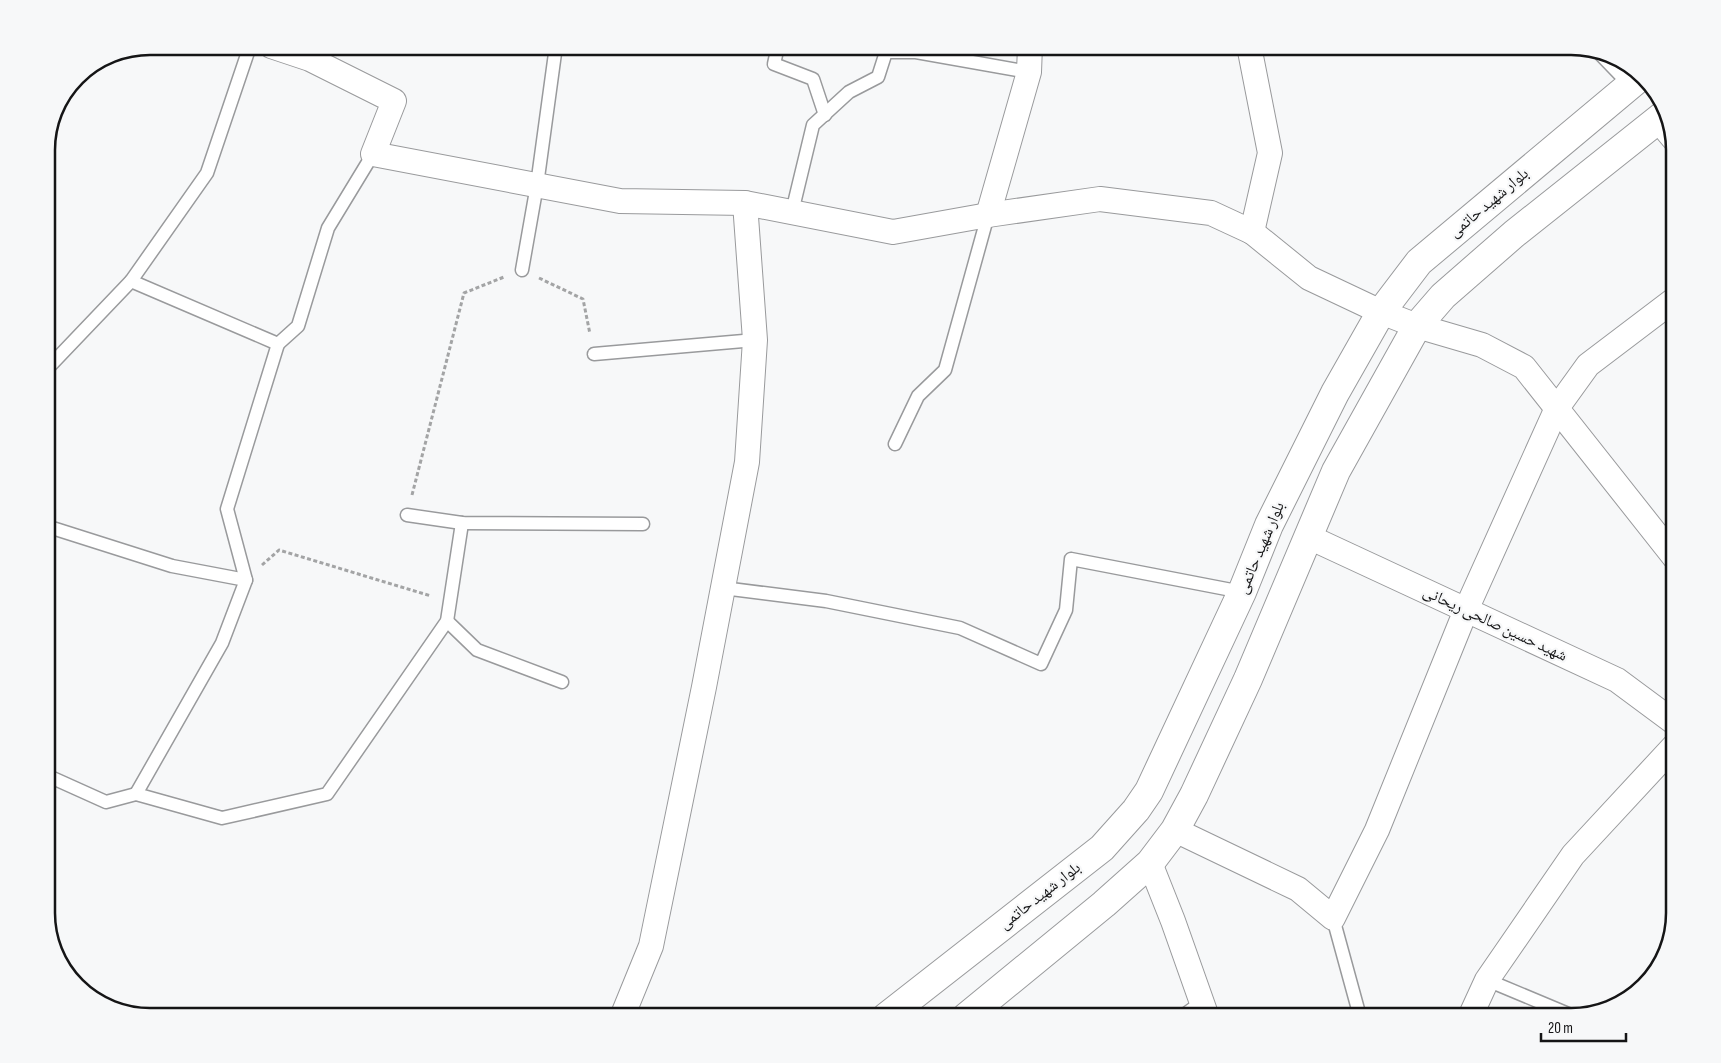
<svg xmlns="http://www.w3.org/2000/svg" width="1721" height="1063" viewBox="0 0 1721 1063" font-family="'Sofia Sans Condensed','Noto Naskh Arabic',sans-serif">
<rect width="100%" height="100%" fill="#f7f8f9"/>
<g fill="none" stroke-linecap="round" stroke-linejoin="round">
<defs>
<g id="service">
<path d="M778,46L774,64L813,79L825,115"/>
<path d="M1601,55L1630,85"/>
<path d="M310,59L323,46"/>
<path d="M792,212L813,125L849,92L878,77L886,52H916L1029,72"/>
<path d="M522,270L537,185L556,46"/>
<path d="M131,281L278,344L298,326L328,228L373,154"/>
<path d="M594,354L755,340"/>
<path d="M46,370L131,281L207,173L250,46"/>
<path d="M895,444L918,396L945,370L988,215"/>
<path d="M407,515L462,523L643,524"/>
<path d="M46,526L172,566L246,580"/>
<path d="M723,588L826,601L960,628L1041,664L1066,610L1071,559L1242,592"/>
<path d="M447,621L477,650L562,682"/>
<path d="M46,775L106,802L136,794L222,818L327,794L447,621L462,523"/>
<path d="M136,794L222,643L246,580L227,509L278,344"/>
<path d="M1333,918L1359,1013"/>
<path d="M1487,980L1573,1016"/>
<path d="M1181,1017L1202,1002"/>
</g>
<g id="minor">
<path d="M271,46L310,59L394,101L373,154L620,201L745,203L893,232L988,215L1100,199L1211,213L1252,232L1309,278L1381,312L1417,326L1482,345L1524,367L1675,558"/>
<path d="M1249,46L1270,153L1252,232"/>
<path d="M1658,120L1673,138"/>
<path d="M988,215L1029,72L1030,46"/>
<path d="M1309,537L1617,680L1675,723"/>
<path d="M1175,830L1298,889L1333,918L1377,830L1466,610L1557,408L1588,365L1675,299"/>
<path d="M1150,863L1173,921L1207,1017"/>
<path d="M622,1017L651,946L704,687L747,462L755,340L745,203"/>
<path d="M1470,1017L1487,980L1573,855L1675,745"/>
</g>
<g id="secondary">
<path d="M886,1017L1102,848L1136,810L1149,791L1242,592L1269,525L1335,393L1381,312L1419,262L1640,77"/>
<path d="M966,1017L1104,904L1150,863L1175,830L1194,795L1248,679L1336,471L1417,326L1443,296L1514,234L1665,114"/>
</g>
</defs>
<use href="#service" stroke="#999a9c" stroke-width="15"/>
<use href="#minor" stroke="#999a9c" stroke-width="26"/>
<use href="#secondary" stroke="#999a9c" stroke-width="30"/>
<g stroke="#a3a4a5" stroke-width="3" stroke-dasharray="4 2.5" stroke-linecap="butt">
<path d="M539,278L583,299L590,334"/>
<path d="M412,495L464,293L504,277"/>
<path d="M262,565L279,550L431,596"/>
</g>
<use href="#service" stroke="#fff" stroke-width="12"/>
<use href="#minor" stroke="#fff" stroke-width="24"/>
<use href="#secondary" stroke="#fff" stroke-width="28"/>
</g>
<g text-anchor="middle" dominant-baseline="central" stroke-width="4.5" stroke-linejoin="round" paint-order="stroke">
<g font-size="16" fill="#151516" stroke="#f7f8f9">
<text transform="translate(1489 203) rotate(-40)">بلوار شهید حاتمی</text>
<text transform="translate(1261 548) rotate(-67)">بلوار شهید حاتمی</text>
<text transform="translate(1495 624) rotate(25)">شهید حسین صالحی ریحانی</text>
<text transform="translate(1040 896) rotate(-38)">بلوار شهید حاتمی</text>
</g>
</g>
<path d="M0 0H1721V1063H0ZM150 55H1571A95 95 0 0 1 1666 150V913A95 95 0 0 1 1571 1008H150A95 95 0 0 1 55 913V150A95 95 0 0 1 150 55Z" fill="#f7f8f9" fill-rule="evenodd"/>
<path fill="none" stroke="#151516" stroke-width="2.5" d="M150 55H1571A95 95 0 0 1 1666 150V913A95 95 0 0 1 1571 1008H150A95 95 0 0 1 55 913V150A95 95 0 0 1 150 55Z"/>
<path d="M1541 1033v8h85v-8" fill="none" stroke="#151516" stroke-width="2.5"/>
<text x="1548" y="1033" font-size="15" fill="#151516" stroke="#f7f8f9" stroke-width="4" paint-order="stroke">20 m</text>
</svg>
